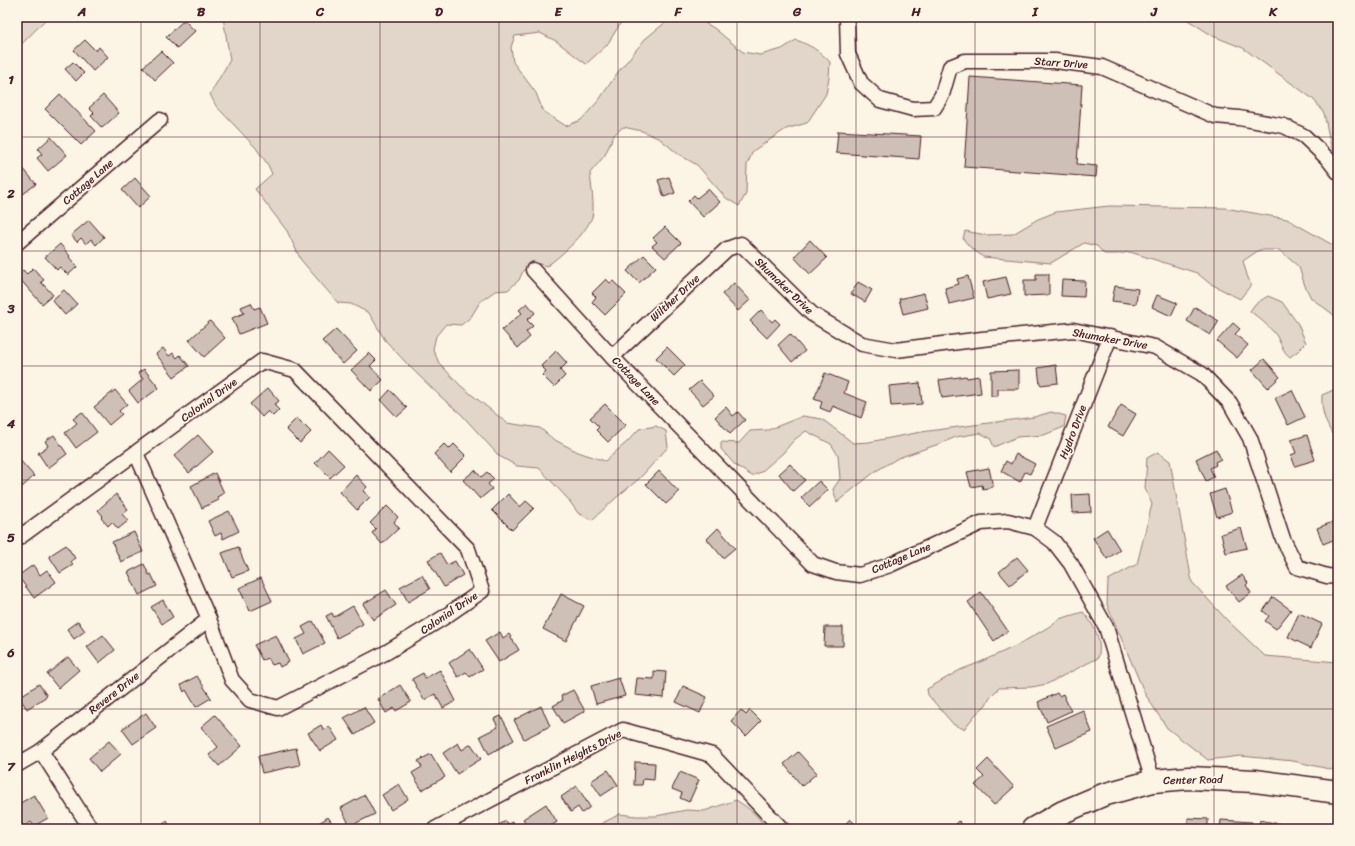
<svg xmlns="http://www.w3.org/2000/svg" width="1355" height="846" viewBox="0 0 1355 846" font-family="Sriracha,sans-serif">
<rect width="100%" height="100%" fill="#fcf5e5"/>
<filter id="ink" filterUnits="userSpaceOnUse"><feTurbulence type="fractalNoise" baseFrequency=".025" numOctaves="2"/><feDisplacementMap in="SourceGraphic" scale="8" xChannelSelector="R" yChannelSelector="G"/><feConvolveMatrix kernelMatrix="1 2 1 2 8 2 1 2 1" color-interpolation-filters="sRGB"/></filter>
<g filter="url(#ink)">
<g fill="#e2d5ca" stroke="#967a7a">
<path d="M17,17H48L17,49Z"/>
<path d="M223,17H627L620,24L607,45L586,64L556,41L540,33L515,36L511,47L513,62L536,93L543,111L566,126L581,120L599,100L618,72L645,39L672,17H694L714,28L743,52L760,55L782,49L796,40C810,45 820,51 830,62L829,78L826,94L807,123L786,129L753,151L747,165L746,194L739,206L726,198L697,165L678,154L660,139L642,131L623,127L614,135L605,155L590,173C591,184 595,207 592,217C585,235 563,254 547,266L532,262L523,271L519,280L508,290L495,291L480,302L471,317L461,325L446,324L436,336L433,349L439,363L461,386L507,423L540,428L553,439L578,452L605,461L627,442L639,429L656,426L666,431L668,447L640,478L617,497L592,520L578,513L568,499L539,468L517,466L499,456L461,414L441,397L409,366L385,340L369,313L351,304L338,303L301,260L287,231L255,189L272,174L268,165L256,148L216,106L210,94L230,60Z"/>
<path d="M1183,17H1338V155L1331,147L1324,113L1313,99L1243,48L1213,36Z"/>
<path d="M1109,206L1225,208L1287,219L1338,248V321L1334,315L1311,298L1305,286L1299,267L1279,250H1259L1243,261L1247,275L1251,285L1240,299L1209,283L1197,273L1130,252L1118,254H1104L1097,246L1084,243L1051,263L983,257L970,247L963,239L965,231L986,235L1013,234L1038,219L1056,212Z"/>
<path d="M1268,296L1282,302L1298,324L1306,343L1298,351L1290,357C1282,351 1281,343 1276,335C1269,326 1259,318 1250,311L1255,304Z"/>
<path d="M1338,388V442C1327,427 1321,415 1322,395Z"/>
<path d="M1051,412L1066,416L1064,427L1044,435L1017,437L994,447L990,438L980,433L956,437L939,444L898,458L876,471L837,502L833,489L840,479L838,455L831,444L806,431L794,440L783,453L761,472L752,476L735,465L721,449V442L739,443L750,431L768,430L803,416L822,419L853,443L869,442L921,432L1034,417Z"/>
<path d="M1158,452L1170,461L1192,582L1227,620L1265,656L1338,662V771L1293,761L1240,756L1208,760L1167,728L1145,694L1107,605L1108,580L1137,564L1152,504L1145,489L1147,458Z"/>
<path d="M1083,612C1094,624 1103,642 1098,658L1047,684L1032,687L999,688L992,695L985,706L975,715L964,729L954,725L928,695L927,689L960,670L978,663L1018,645L1050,626L1059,619Z"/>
<path d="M736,800C749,808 759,816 766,829H591L620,814L636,816H656L686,810L704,811Z"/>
</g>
<g fill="#cfc0b7" stroke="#4a1f2b">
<path d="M184,20L195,31L177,48L166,37Z"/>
<path d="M85,40L96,51L99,47L108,57L93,71L74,50Z"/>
<path d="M161,51L173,63L155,80L143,67Z"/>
<path d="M73,62L84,73L76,81L65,69Z"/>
<path d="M970,77L1082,85L1077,164L1097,166L1096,177L964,167Z"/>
<path d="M60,94L96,131L81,145L45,109Z"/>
<path d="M103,95L119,113L102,128L91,116L94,113L89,108Z"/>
<path d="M838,131L921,136L919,159L836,153Z"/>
<path d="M51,137L67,155L48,171L37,158L42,154L38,149Z"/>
<path d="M17,161L36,184L22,195L17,189Z"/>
<path d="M669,177L675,193L664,197L658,180Z"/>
<path d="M135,178L151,196L138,208L122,190Z"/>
<path d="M708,189L720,202L703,217L688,201L694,195L697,198Z"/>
<path d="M89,220L104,237L96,245L91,239L86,244L81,238L77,242L71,235Z"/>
<path d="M665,227L681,243L665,258L652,246L657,242L653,238Z"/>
<path d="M810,240L827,258L810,274L794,257Z"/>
<path d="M60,244L70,256L69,257L77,267L68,275L60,267L57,270L45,257Z"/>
<path d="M644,255L656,267L639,283L627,271Z"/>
<path d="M33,268L44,280L41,282L53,295L42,304L17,276L23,270L27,274Z"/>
<path d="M1036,274H1049V295L1024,296V280H1036Z"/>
<path d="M968,276L974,298L949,304L945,288L959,284L957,279Z"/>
<path d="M1006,277L1011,294L987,299L983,282Z"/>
<path d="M606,279L610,283L613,281L626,294L605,315L592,302L596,297L592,293Z"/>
<path d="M1062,280L1085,281L1084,297L1061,296Z"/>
<path d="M858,282L872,290L865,302L851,294Z"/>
<path d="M734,283L750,300L738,311L722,294Z"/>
<path d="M1115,286L1138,289L1136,304L1112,301Z"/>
<path d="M64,290L77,304L65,315L52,300Z"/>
<path d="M924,293L928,308L903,314L899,299Z"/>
<path d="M1157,295L1177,303L1171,316L1152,307Z"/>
<path d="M251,303L254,309L260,307L267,323L239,334L232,318L244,313L241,307Z"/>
<path d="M527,303L535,313L527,320L533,326L526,332L530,337L518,348L502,330L522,313L519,310Z"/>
<path d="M1195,307L1219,321L1210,335L1187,321Z"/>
<path d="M761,310L772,322L775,319L780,324L767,338L750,321Z"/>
<path d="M210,321L225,338L204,357L189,340Z"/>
<path d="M1233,323L1240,329L1235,334L1248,345L1237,358L1217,341Z"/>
<path d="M336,329L357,351L343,364L322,341Z"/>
<path d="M790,334L805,351L792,362L778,345Z"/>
<path d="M667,347L685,365L674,376L656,358Z"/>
<path d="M163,348L169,356L173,353L177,358L180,355L189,366L174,377L156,354Z"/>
<path d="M556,351L567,363L560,370L565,376L554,387L542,375L546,371L541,366Z"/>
<path d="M369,353L376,360L370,366L383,380L371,391L351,370Z"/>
<path d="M1264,359L1280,377L1268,388L1252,370Z"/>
<path d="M1056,365L1058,383L1040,385L1038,368Z"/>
<path d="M144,369L159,388L138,403L129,391L143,379L138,373Z"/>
<path d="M1019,370V389H998V396H991V371Z"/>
<path d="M825,373L848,382L844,393L867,402L861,418L833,406L830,412L820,408L822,402L814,399Z"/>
<path d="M966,376L967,378L979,376L981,393L942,398L939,380Z"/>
<path d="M700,381L714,396L703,405L689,390Z"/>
<path d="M920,383L922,404L891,406L889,386Z"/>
<path d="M268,388L279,401L274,405L279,410L273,416L268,411L262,417L250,404Z"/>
<path d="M115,390L127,404L119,411L122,414L109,425L94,407Z"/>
<path d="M390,390L407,408L397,417L381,400Z"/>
<path d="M1292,390L1305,417L1288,425L1275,398Z"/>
<path d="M605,404L626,425L608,442L596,430L599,427L590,418Z"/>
<path d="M1121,405L1136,414L1123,436L1108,427Z"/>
<path d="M726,407L733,416L738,412L745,420L730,434L715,417Z"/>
<path d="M82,412L97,432L76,448L65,433L77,423L73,419Z"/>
<path d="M297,418L311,432L300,443L286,429Z"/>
<path d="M54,435L67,454L48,468L38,453L48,446L45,441Z"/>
<path d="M198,435L213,452L189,473L174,456Z"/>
<path d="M1307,435L1315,460L1295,466L1291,455L1296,453L1291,440Z"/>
<path d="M444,444L449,449L454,444L466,456L450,472L434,454Z"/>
<path d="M328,449L344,465L330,478L315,463Z"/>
<path d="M1216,449L1221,459L1215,462L1216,465L1210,468L1214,477L1206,481L1196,459Z"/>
<path d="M1016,454L1035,464L1030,474L1025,472L1020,482L1001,471L1006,461L1011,464Z"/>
<path d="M18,458L34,476L20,489L17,485V459Z"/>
<path d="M790,464L805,480L793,491L779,474Z"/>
<path d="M989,468L993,487L983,489L982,485L971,487L967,472Z"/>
<path d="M475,470L481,477L487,472L494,479L488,484L492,489L480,499L463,480Z"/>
<path d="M659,471L679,492L666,504L646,484Z"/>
<path d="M215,473L224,493L217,497L219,500L202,508L191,486Z"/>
<path d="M356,475L367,487L363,491L370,497L357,510L340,492Z"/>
<path d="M819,481L828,490L810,507L801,498Z"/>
<path d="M1225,489L1232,512L1217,517L1210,494Z"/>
<path d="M116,494L128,509L122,514L128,521L118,529L112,522L108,526L101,518L103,516L98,510Z"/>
<path d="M508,494L520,507L526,501L534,508L512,530L492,510Z"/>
<path d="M1090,494L1091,512L1073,513L1072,495Z"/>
<path d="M387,506L398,517L394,522L399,528L382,544L372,533L376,529L370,523Z"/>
<path d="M229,511L239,531L223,539L221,533L215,536L208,521Z"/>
<path d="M1338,520V538L1323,544L1317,528Z"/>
<path d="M718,528L735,548L723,558L707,539Z"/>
<path d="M1241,528L1247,548L1226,553L1221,534Z"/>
<path d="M1107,529L1120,550L1107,559L1093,538Z"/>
<path d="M134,532L143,552L121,562L112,542Z"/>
<path d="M66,545L75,558L71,561L73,565L60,573L49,556Z"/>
<path d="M238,547L248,571L232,577L222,553Z"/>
<path d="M440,553L447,565L455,561L463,575L444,587L428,560Z"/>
<path d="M1017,557L1028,570L1010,585L999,572Z"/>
<path d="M144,564L149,575L151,574L157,586L139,595L128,572Z"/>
<path d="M33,565L40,575L47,570L56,582L34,598L18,576Z"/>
<path d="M422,575L430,589L408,602L400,587Z"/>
<path d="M1242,575L1248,583L1246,585L1251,593L1239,602L1226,586Z"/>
<path d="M261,578L272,601L250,611L239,588Z"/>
<path d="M386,590L396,605L373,620L363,604Z"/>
<path d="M981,592L1008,631L994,641L968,602Z"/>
<path d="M561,594L584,606L566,641L543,629Z"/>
<path d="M1273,597L1291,610L1276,629L1265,621L1269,616L1263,611Z"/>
<path d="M163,600L173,617L162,624L151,607Z"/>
<path d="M353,606L363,624L337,638L326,616L332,613L334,617Z"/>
<path d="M1299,613L1322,624L1311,648L1288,637Z"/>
<path d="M78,621L85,631L74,639L67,629Z"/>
<path d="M313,621L325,643L303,654L296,639L306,634L302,627Z"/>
<path d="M825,627H843V646H824Z"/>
<path d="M500,632L503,638L509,634L519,650L499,662L485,641Z"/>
<path d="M103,635L115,650L99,663L87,647Z"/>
<path d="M276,635L289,662L280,667L278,663L272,665L268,658L262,660L254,645Z"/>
<path d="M470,649L483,669L470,677L466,672L458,677L449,663Z"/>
<path d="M68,657L79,670L58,688L47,674Z"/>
<path d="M440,670L456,701L443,708L435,694L424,700L412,679L423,673L425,678Z"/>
<path d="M654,671L666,672L664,698L635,695L637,678L654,679Z"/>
<path d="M197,676L211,698L196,707L186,690L184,692L181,685Z"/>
<path d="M619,678L625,696L596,704L591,686Z"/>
<path d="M39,684L47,696L27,709L19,697Z"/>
<path d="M400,685L411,702L396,711L394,708L386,713L378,699Z"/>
<path d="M683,686L707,697L700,713L676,702Z"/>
<path d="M573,690L585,711L563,723L553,706L563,700L561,696Z"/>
<path d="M1057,693L1059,696L1063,694L1071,711L1047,722L1038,702Z"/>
<path d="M541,706L550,726L524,739L514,720Z"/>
<path d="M364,707L374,723L355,735L344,718Z"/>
<path d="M741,710L746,715L750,710L761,721L746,736L731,721Z"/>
<path d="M1083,710L1092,732L1056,748L1046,726Z"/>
<path d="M146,713L156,728L133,744L122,729Z"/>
<path d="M215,715L242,746L219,766L209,755L218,747L201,727Z"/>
<path d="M501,716L514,740L489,754L480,736L498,727L494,719Z"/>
<path d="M321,725L324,730L329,726L338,740L320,751L308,733Z"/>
<path d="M109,741L121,754L100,772L89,758Z"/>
<path d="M458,743L462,750L471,744L481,759L457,774L443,753Z"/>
<path d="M296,748L300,765L262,773L258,756Z"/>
<path d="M798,752L817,773L802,786L784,764Z"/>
<path d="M431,754L445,777L422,790L412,773L422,767L418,761Z"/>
<path d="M988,759L1014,787L994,805L975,785L984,777L977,770Z"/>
<path d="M635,762L655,763L654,780L643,779L642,785H634Z"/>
<path d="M608,770L618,785L601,796L591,781Z"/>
<path d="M680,772L699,780L689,802L680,798L682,793L672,789Z"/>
<path d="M399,784L408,799L391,810L382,795Z"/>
<path d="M577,786L590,807L582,813L578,807L571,812L561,797Z"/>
<path d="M34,795L48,818L34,826L31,822L24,827L17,816V805Z"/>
<path d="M365,795L375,814L350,826L341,808Z"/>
<path d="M546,804L557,822L546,829H530L523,819Z"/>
<path d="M328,817L336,829H310Z"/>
<path d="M1188,818L1208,819V829H1188Z"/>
<path d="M850,819L860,829H841Z"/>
<path d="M1221,820L1252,822L1251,829H1220Z"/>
<path d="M1260,820L1284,825V829H1258Z"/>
<path d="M167,821L171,829H153Z"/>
<path d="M506,821L508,824L512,822L516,829H491Z"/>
<path d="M959,821L966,829H951Z"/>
</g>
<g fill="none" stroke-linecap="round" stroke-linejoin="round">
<defs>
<g id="minor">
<path d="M847,17L848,54L861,83L880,100L913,109L934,108L942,95L950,67L965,61H1055L1102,67L1215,116L1239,118L1284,126L1304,136L1327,158L1338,172"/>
<path d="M17,243L160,120"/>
<path d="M533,270L612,357L813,564L836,572L860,575L890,565L981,523L1008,521L1035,528L1054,542L1071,564L1106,627L1153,781"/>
<path d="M612,357L727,249L741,244L812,314L862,344L896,350L982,339L1073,330L1155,347L1202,374L1230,403L1250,438L1283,539L1297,567L1327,576L1338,577"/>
<path d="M1035,528L1110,337"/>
<path d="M17,539L262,361L295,370L468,549L482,591L443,618L387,652L278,708L250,700L232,680L209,619L136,453"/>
<path d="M41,751L91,829"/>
<path d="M17,765L41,751L209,619"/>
<path d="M435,829L623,730L712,755L782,829"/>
</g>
<path id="primary" d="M1033,829L1063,812L1103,795L1153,781L1189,778L1255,781L1338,792"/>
</defs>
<use href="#minor" stroke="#4a1f2b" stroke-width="17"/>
<use href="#primary" stroke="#4a1f2b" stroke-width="25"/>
<use href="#minor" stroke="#fcf5e5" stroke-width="14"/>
<use href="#primary" stroke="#fcf5e5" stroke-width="22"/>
</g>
</g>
<path fill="none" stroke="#4a1f2b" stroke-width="1" stroke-opacity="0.55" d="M141,17V829M260,17V829M380,17V829M499,17V829M618,17V829M737,17V829M856,17V829M975,17V829M1095,17V829M1214,17V829M17,137H1338M17,251H1338M17,366H1338M17,480H1338M17,595H1338M17,709H1338"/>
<g text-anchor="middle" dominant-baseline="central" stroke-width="3.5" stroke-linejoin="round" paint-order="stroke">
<g font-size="11" fill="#4a1f2b" stroke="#fcf5e5">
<text transform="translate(1061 63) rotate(4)">Starr Drive</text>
<text transform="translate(88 182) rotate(-41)">Cottage Lane</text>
<text transform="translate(784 286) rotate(44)">Shumaker Drive</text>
<text transform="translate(675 298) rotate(-43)">Wilther Drive</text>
<text transform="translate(1110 339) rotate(10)">Shumaker Drive</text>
<text transform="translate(636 381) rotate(46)">Cottage Lane</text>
<text transform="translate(209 400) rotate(-36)">Colonial Drive</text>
<text transform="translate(1073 432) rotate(-69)">Hydro Drive</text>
<text transform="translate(901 558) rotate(-23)">Cottage Lane</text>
<text transform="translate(449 613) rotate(-34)">Colonial Drive</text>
<text transform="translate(114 693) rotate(-38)">Revere Drive</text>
<text transform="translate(573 757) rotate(-27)">Franklin Heights Drive</text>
<text transform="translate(1193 780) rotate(-1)">Center Road</text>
</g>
</g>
<rect width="1355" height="846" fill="none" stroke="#fcf5e5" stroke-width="44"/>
<rect x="22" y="22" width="1311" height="802" fill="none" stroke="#4a1f2b" stroke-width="1.5"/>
<g font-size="13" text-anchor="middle" font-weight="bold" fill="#4a1f2b">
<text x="82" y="16">A</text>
<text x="201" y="16">B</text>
<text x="320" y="16">C</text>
<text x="439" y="16">D</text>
<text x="558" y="16">E</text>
<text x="678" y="16">F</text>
<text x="797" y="16">G</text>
<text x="916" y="16">H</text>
<text x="1035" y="16">I</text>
<text x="1154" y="16">J</text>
<text x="1273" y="16">K</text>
<text x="11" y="84">1</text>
<text x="11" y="198">2</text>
<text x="11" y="313">3</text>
<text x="11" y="428">4</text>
<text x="11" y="542">5</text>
<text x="11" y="657">6</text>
<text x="11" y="771">7</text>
</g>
</svg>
